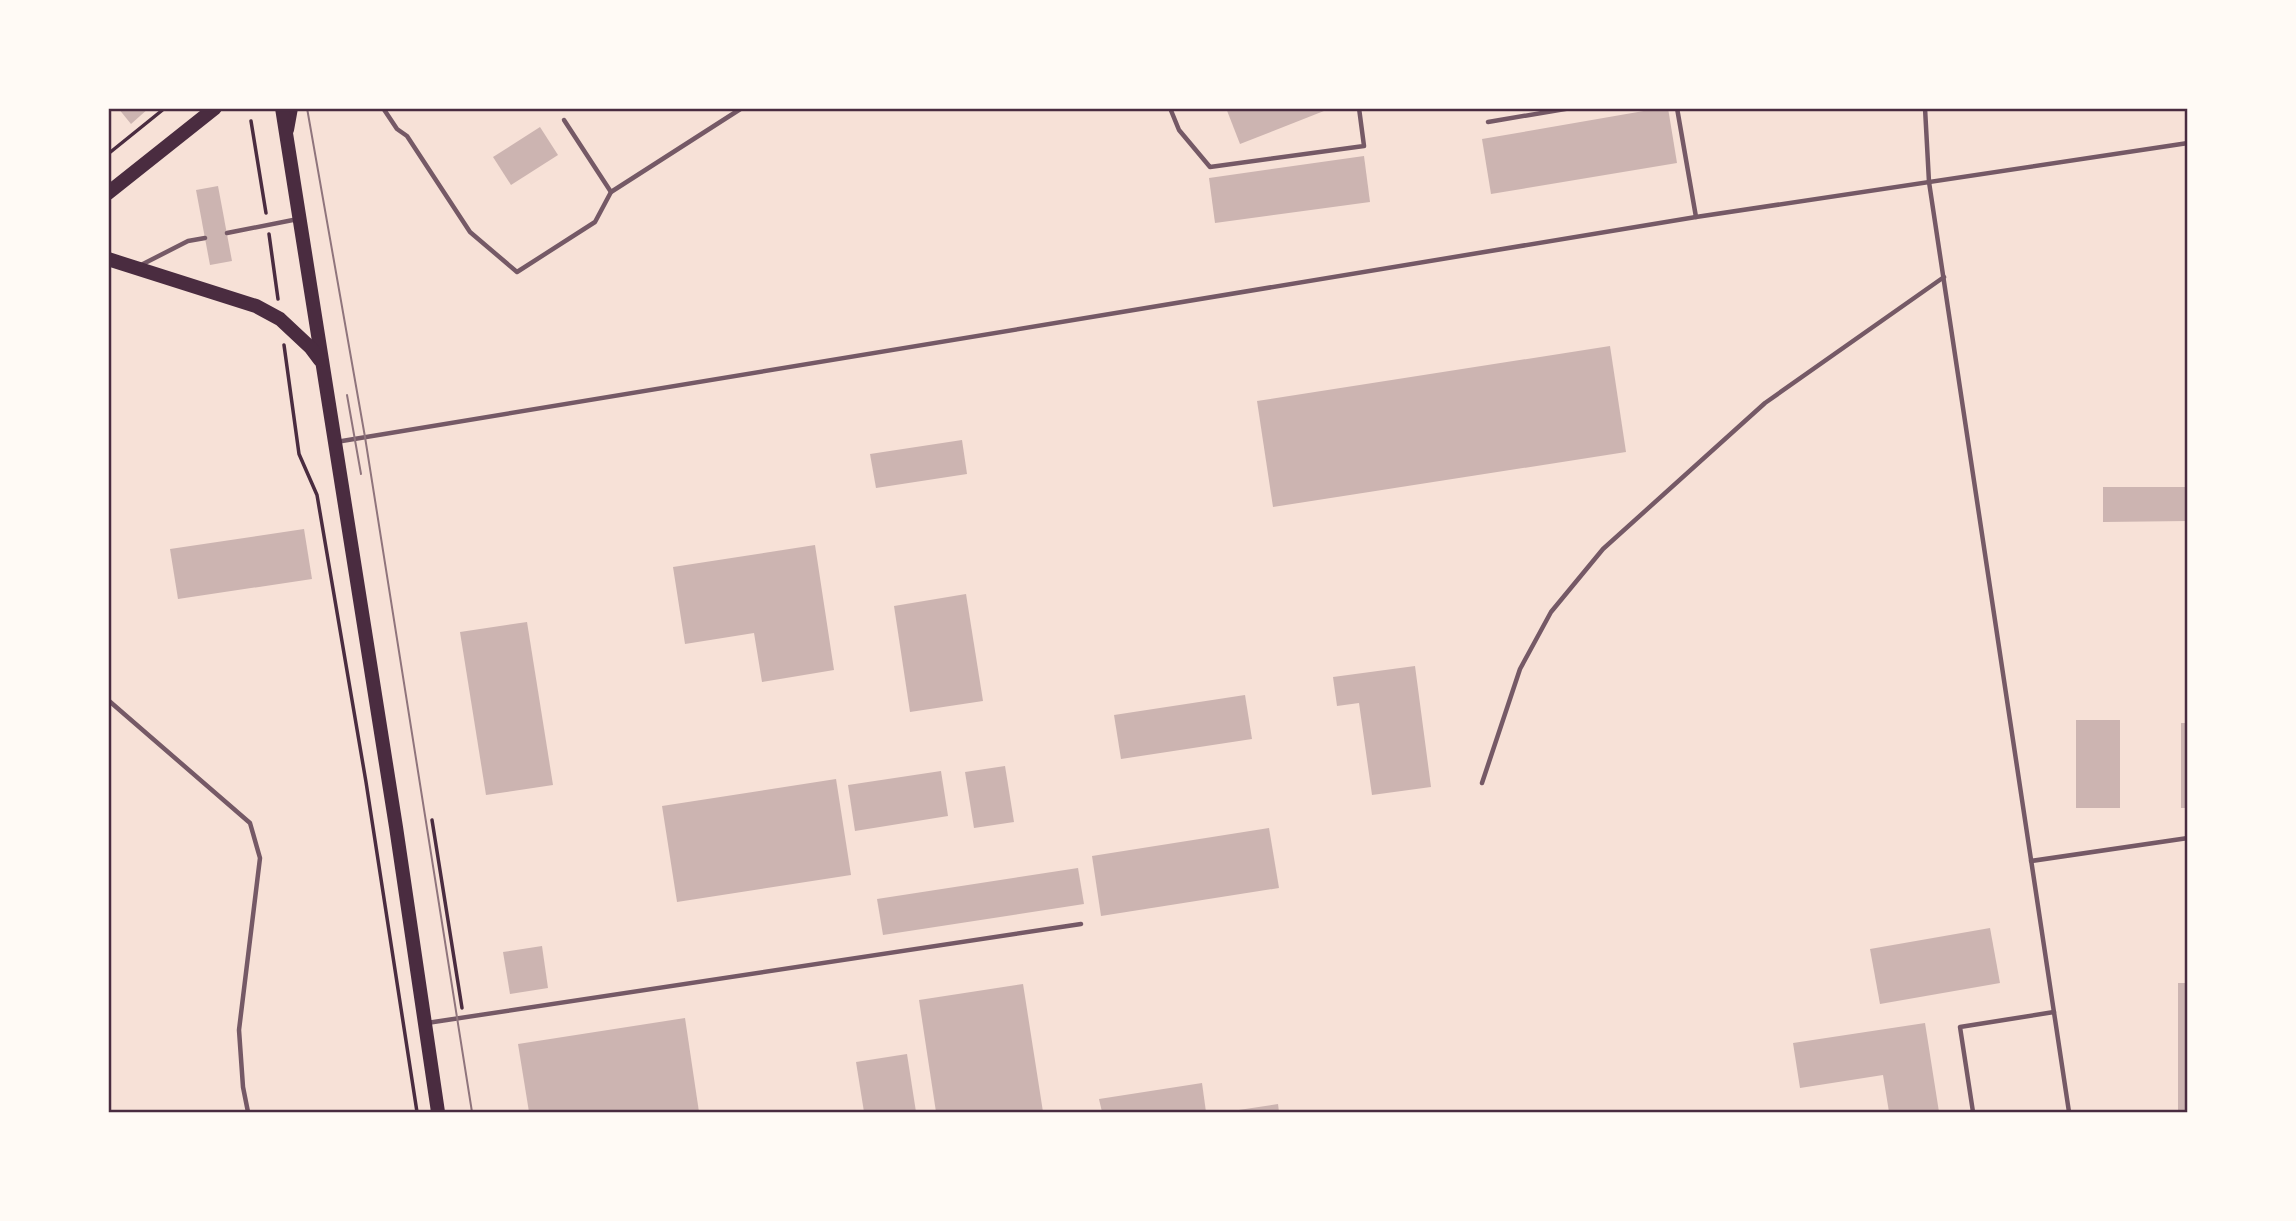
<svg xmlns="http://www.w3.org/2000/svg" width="2296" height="1221" viewBox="0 0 2296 1221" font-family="'Open Sans',sans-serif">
<rect width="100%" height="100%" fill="#f7e1d7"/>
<g fill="#ccb4b1">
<path d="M118,108H149L131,124Z"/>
<path d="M1226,108H1329V109L1240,144Z"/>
<path d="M1661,108H1668L1677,163L1491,194L1482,139Z"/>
<path d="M540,127L558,155L511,185L493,157Z"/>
<path d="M1364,156L1370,202L1215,223L1209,178Z"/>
<path d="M218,186L232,261L210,265L196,190Z"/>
<path d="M1610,346L1626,452L1273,507L1257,401Z"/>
<path d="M962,440L967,474L876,488L870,454Z"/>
<path d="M2103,487H2188V521L2103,522Z"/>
<path d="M304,529L312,579L178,599L170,549Z"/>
<path d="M815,545L834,670L762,682L754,633L685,644L673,567Z"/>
<path d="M966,594L983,701L910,712L894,606Z"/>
<path d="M527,622L553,785L486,795L460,632Z"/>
<path d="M1415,666L1431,787L1372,795L1359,703L1337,706L1333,677Z"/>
<path d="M1245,695L1252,739L1121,759L1114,715Z"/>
<rect x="2076" y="720" width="44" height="88"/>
<rect x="2181" y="723" width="7" height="85"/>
<path d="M1005,766L1014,822L974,828L965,772Z"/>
<path d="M941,771L948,816L855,831L848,785Z"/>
<path d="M836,779L851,875L677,902L662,806Z"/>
<path d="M1269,828L1279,888L1101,916L1092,856Z"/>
<path d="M1078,868L1084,904L883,935L877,899Z"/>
<path d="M1990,928L2000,983L1880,1004L1870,949Z"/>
<path d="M542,946L548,988L510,994L503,952Z"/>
<rect x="2178" y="983" width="10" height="129"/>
<path d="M1023,984L1043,1112H936L919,1000Z"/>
<path d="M685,1018L699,1112H529L518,1044Z"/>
<path d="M1925,1023L1939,1112H1889L1883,1075L1800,1088L1793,1043Z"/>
<path d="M907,1054L916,1112H864L856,1062Z"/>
<path d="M1202,1083L1206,1112H1102L1099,1099Z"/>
<path d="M1278,1104L1279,1112H1233L1232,1111Z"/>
</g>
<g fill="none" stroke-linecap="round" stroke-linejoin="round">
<g stroke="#4a2c40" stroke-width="3.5">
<path d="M251,121L266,213"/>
<path d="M108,154L165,108"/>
<path d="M269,234L278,299"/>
<path d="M284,345L299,454L317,495L366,782L417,1112"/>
<path d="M432,820L462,1008"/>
</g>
<g stroke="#755966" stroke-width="4.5">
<path d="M383,108L397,129L407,136L470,232L517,272L595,222L611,192L742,108"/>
<path d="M1170,108L1179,130L1210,167L1364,146L1359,108"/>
<path d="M1677,108L1696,217"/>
<path d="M1925,108L1929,182L2069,1112"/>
<path d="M564,120L611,192"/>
<path d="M1488,122L1571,108"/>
<path d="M227,233L298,219"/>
<path d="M141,265L188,241L205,238"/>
<path d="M336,442L1696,217L2188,143"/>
<path d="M108,700L250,823L260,858L239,1030L243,1087L248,1112"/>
<path d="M1482,783L1520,669L1551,612L1603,549L1765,403L1944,277"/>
<path d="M2031,861L2188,838"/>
<path d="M427,1023L1081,924"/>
<path d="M1973,1112L1960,1027L2054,1012"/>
</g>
<path stroke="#4a2c40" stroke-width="12" d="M288,130L292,108"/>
<g stroke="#4a2c40" stroke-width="14">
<path d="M282,108L396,827L438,1112"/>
<path d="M108,259L256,306L280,319L311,348L320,360"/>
</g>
<path stroke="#4a2c40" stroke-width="14" d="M108,193L215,108"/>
<g stroke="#8f747c" stroke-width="2">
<path d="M307,108L365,437L472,1112"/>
<path d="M347,395L361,474"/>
</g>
</g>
<rect width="2296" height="1221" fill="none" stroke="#fffaf5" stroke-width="220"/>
<rect x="110" y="110" width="2076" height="1001" fill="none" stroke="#4a2c40" stroke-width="2.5"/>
</svg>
